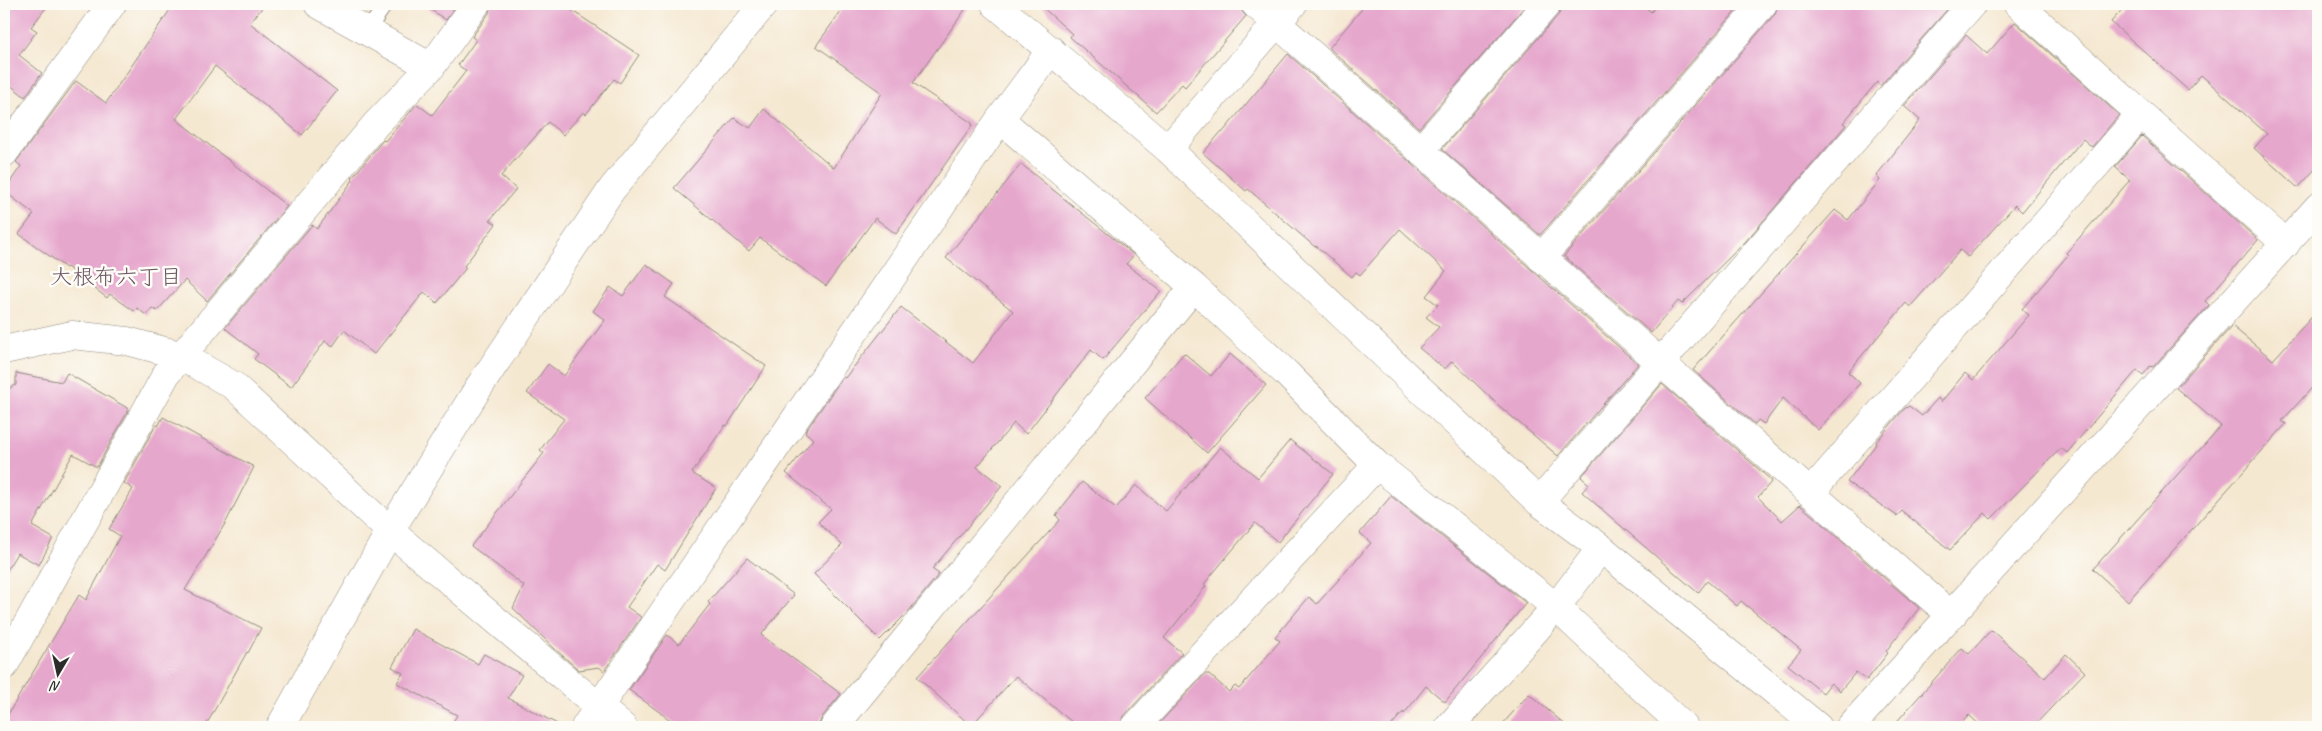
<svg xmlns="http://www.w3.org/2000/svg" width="2322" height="731" viewBox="0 0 2322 731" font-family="Caveat,'Klee One',sans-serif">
<rect width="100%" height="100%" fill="#fdfcf7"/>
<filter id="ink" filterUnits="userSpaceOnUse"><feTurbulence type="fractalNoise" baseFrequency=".02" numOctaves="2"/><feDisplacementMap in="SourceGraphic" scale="10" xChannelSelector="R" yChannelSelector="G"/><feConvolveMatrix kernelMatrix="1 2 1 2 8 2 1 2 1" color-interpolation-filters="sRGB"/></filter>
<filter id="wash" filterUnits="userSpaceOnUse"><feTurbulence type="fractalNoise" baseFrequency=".0096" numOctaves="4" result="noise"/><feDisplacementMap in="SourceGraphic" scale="20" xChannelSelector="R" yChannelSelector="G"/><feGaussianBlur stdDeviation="1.12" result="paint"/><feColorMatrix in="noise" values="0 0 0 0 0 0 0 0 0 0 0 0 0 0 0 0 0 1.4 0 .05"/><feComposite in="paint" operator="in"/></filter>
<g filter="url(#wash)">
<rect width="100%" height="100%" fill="#f5e8d1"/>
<g id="blocks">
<g fill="#e6a7cd">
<path d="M4,4H49L31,27L37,31L19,55L42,73L25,97L4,80Z"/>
<path d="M174,4H265L250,23L337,91L302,135L215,66L176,119L287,206L207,301L185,280L157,311L152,308L146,315L137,308L134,311L110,294L107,298L67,267L66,268L19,234L34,214L4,191L21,166L16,162L76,81L106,103Z"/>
<path d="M422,4H457L446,20Z"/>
<path d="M491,4H562L639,55L620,83L614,79L586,114L583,112L563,135L548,122L501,176L516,189L490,220L496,224L464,266L466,268L437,303L424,292L374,354L344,330L333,346L325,341L291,387L254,359L258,354L225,328L312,225L317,229L353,180L352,178L383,140L385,141L417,104L432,115L466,71L458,65L476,40L472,37L489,13Z"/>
<path d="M846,4H969L913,83L972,123V126L896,234L875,218L826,286L760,238L749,251L674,188L734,118L750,128L764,109L834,168L882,93L816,46Z"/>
<path d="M1039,4H1240V9L1246,16L1185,87L1182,84L1156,112L1070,37L1072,34Z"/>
<path d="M1366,4H1527L1419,128L1329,48Z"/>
<path d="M1562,4H1642L1651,12L1658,4H1742L1540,235L1442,149L1559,14Z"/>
<path d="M1778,4H1952L1880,86L1877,82L1843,123L1846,125L1745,242L1682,304L1678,301L1651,333L1564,256L1775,14Z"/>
<path d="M2127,4H2318V166L2298,188L2254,148L2267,134L2201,75L2188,90L2111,22Z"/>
<path d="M2015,22L2119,115L2092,147L2083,139L2022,212L2015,205L1968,257L1960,250L1910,307L1906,303L1848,372L1860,383L1818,430L1783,398L1764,424L1758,420L1755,424L1693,370L1835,210L1848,220L1880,180L1876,176L1920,120L1904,106L1966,35L1987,54Z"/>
<path d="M1288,54L1638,364L1558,456L1497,404L1452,361L1445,369L1419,348L1439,327L1426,317L1438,305L1426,296L1446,271L1400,229L1360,275L1356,272L1352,277L1316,246L1315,247L1248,189L1246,191L1203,153L1221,132L1222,133Z"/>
<path d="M2142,136L2258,240L2205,301L2209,305L2153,367L2150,366L2143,375L2137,370L2067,453L2061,448L1991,519L1985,513L1950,550L1902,511L1897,516L1847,482L1877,443L1876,442L1904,409L1909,406L1922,416L1938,398L1941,402L1965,373L1973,380L2029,315L2022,309L2068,255L2066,253L2130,180L2115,167Z"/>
<path d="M1021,164L1134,255L1126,264L1161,291L1103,360L1091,350L1026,434L1014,423L977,467L1002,486L932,569L939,574L908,612L880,640L814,574L842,545L818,522L831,509L786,473L813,439L805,432L843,377L845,378L901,307L973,363L1013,311L946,258Z"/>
<path d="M646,264L674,284L665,297L766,366L727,426L725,425L692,473L716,488L665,570L657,564L627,607L641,617L604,671L599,667L579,670L555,649L513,608L524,586L471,546L544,453L540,450L564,419L527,393L548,364L564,376L605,320L593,311L610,287L623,296Z"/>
<path d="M2318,310V381L2282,421L2286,424L2128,601L2093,569L2221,426L2176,388L2232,326L2273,360Z"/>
<path d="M1184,353L1211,376L1230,354L1266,385L1207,453L1145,398Z"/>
<path d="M16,373L62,382L67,373L129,409L97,467L73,454L32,526L53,538L39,565L17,553L4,575V391L16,385Z"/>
<path d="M1662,384L1772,481L1758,497L1782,521L1800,505L1919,608L1886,651L1888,653L1867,680L1856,672L1840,691L1831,683L1823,693L1788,665L1801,650L1741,601L1737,606L1707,581L1698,593L1582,492L1589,484L1581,477Z"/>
<path d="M163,417L254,467L226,522L185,590L261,628L248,653L247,652L205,727H4V721L79,595L86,600L120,536L109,529L133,489L124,483L156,425L158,426Z"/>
<path d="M1290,440L1333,474L1278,542L1255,523L1204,584L1206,586L1164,638L1182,653L1124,716L1120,727H1078L1016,676L971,726L917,677L1060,520L1056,515L1082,482L1116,508L1136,485L1166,511L1220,447L1258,478Z"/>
<path d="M1391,496L1526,603L1445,702L1426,686L1404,714L1403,712L1390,727H1156L1205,674H1209L1229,692L1235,686L1239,689L1280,641L1275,637L1309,597L1317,604L1371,543L1360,533Z"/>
<path d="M747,558L794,595L761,635L841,694L822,717L818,727H680L629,690L667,635L679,644L710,604L708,602Z"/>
<path d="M413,629L478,664L484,654L522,675L508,698L563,727H450L457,715L397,683L403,673L392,667Z"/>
<path d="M1991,630L2045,678L2066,654L2085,672L2033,727H1982L1969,715L1958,727H1892L1962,648L1969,654Z"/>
<path d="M1529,694L1568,727H1500Z"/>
</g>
</g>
</g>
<g filter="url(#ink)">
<use href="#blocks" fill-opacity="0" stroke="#908a7e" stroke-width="1"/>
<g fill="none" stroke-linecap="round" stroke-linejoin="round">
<defs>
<path id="service" d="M367,31L386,4"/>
<g id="minor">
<path d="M318,4L431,67L476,4"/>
<path d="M995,4L1168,149L1539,502L1601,548L1818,727"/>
<path d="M1255,4L1661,363L1952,616"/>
<path d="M2018,4L2286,244"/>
<path d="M1051,50L1000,119L1194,287L1286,373L1377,465L1556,607L1684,727"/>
<path d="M1168,149L1293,4"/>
<path d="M1420,151L1547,4"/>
<path d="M4,153L112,4"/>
<path d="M1541,258L1763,4"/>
<path d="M4,350L72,335L127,341L180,355L234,386L390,531L623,727"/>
<path d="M1810,493L2141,114"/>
<path d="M1539,502L1972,4"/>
<path d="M4,666L167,373L376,124L431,67"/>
<path d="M585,727L1000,119"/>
<path d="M834,727L1194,287"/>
<path d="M1135,727L1377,465"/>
<path d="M1449,727L1556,607L1601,548"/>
<path d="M1850,727L2318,207"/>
</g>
<path id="tertiary" d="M280,727L390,531L477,390L612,189L764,4"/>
</defs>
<use href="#service" stroke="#908a7e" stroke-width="16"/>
<use href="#minor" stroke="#908a7e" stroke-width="29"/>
<use href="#tertiary" stroke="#908a7e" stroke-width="29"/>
<use href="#service" stroke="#fff" stroke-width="14"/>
<use href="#minor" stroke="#fff" stroke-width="28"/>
<use href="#tertiary" stroke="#fff" stroke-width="28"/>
</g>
</g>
<g text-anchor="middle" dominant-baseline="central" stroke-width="5" stroke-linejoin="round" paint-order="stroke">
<g font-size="22" fill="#6c5664" stroke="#fdfcf7">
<text x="116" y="277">大根布六丁目</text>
</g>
</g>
<rect width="2322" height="731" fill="none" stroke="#fdfcf7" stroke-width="20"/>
<g transform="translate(58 674) rotate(189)" stroke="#fdfcf7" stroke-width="4" paint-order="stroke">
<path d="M0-4L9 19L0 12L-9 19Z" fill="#2b2b2b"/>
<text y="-8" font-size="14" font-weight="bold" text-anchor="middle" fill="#2b2b2b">N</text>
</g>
</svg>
